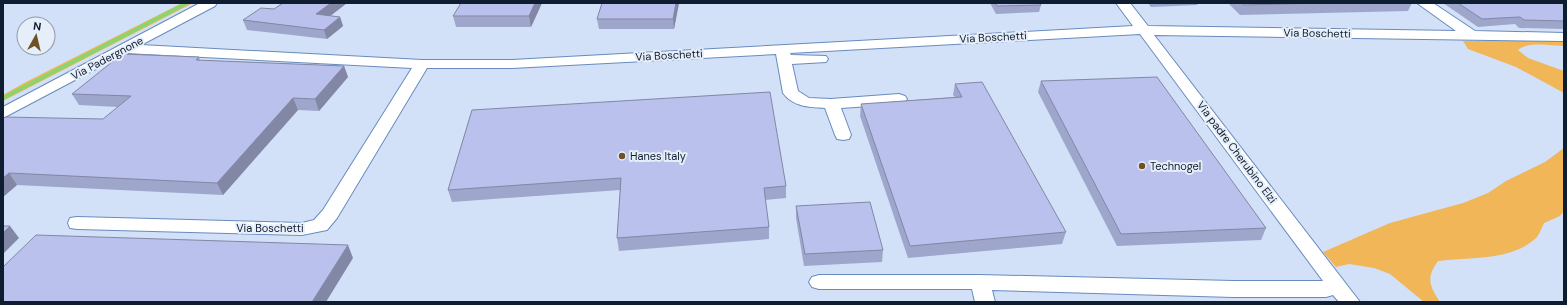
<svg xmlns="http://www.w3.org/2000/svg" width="1567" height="305" viewBox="0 0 1567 305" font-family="'DM Sans',sans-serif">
<rect width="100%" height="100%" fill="#d2e1f7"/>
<g fill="#f0b657">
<path d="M182,3H193L3,101V95L24,83Z"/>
<path d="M1463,41H1564V46C1551,46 1528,41 1518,50L1528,58L1564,71V93L1516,67L1468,49Z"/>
<path d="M1564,148V211L1560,216L1544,223C1542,227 1540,233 1537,237C1513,261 1470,257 1438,261C1426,278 1429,285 1440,302H1424L1390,274L1374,268L1349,264L1336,267L1323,252L1390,223L1463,203L1488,193L1506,181L1545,162Z"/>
</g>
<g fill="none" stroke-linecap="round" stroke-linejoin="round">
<path stroke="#8cd46d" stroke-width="4" d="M3,98L187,3"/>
<defs>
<path id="minor" d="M200,3H217L215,6L141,45L422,60H512L1133,26L1116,3H1130L1148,26L1456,31L1417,3H1433L1475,31L1564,33V41L1154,35L1360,302H1339L1333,295L1326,297H1233L992,290L995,302H975L972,289H819L812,287L809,282L812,277L819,275H980L1233,281H1323L1140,34L790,53L791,55L826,56L828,59L826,62L792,64L798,91L809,98L831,99L899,94L905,96L907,99L905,102L899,104L841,108L851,135L849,139L843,140L837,139L835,135L825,108C810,107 793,107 783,93L776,54L512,68H427L337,218L327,230L302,235L77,229L70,228L68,223L70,218L77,217L302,223L314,220L323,210L412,68L126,53L3,118V107Z"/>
</defs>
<use href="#minor" stroke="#688bbd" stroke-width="2"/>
<use href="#minor" fill="#fff" fill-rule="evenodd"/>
</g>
<g fill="#9fa6cb">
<path d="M283,3H347L330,16L340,17L343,26L327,39L247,30L243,20L274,9Z"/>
<path d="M542,3L531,27H456L453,16Z"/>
<path d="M602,3H679L674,29H599L597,19Z"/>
<path d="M990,3H1040L1041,5L1039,12L996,14Z"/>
<path d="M1148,3H1198L1197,5L1151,7Z"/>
<path d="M1228,3H1412L1408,11L1240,15Z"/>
<path d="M1443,3H1564V29L1519,28L1515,24L1478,27Z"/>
<path d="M199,57L200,60L344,66L348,77L319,111L298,110L223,195L17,185L3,197V119H103L118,107L79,105L72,94Z"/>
<path d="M1041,81L1266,228L1261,240L1117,246L1038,92Z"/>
<path d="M955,84L1066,232L1062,244L908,258L860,116L861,104L955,97L953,95Z"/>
<path d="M472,110L786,186V198L765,200L769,227V239L619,251L617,238L620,190L452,202L448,190Z"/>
<path d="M796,206L883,250L882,262L804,266L796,218Z"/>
</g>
<g fill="#8287a5">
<path d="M331,3H347L320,24L316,14Z"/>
<path d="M535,3H542L531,27L529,16Z"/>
<path d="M676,3H679L674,29L673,19Z"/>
<path d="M340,17L343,26L327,39L324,30Z"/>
<path d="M344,66L348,77L319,111L315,99Z"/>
<path d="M293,98L298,110L223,195L217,183Z"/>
<path d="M9,173L17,185L3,197V178Z"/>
<path d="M10,226L19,238L3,254V233Z"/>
<path d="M348,245L353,258L326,302H312Z"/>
</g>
<g fill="#b9c1ec" stroke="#8287a5">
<path d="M283,3H331L316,14L340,17L324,30L243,20L261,8L274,9Z"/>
<path d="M461,3H535L529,16H453Z"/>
<path d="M602,3H676L673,19H597Z"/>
<path d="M995,3H1040L1041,5L997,6Z"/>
<path d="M1242,3H1323L1243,5Z"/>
<path d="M1458,3H1564V21L1524,20L1520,17L1482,19Z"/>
<path d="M122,54L199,57L196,60L344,66L315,99L293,98L217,183L9,173L3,178V119L5,117L103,119L131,96L72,94Z"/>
<path d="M1157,77L1266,228L1121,234L1041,81Z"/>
<path d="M982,82L1066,232L910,246L861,104L962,97L955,84Z"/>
<path d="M770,92L786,186L764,188L769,227L617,238L621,178L448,190L472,110Z"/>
<path d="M870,202L883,250L805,254L796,206Z"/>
<path d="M3,226H10L3,233Z"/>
<path d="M36,235L348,245L312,302H3V267Z"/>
</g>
<g fill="#6e5225" stroke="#e6eef9" stroke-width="1.5">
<circle cx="622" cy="156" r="4"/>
<circle cx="1142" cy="166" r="4"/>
</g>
<g text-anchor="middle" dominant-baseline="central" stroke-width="4" stroke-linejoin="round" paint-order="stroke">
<g font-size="11" fill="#0f1d30" stroke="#e6eef9">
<text transform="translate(1317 33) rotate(1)">Via Boschetti</text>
<text transform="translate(993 37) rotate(-3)">Via Boschetti</text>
<text transform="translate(669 55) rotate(-3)">Via Boschetti</text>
<text transform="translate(107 58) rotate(-28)">Via Padergnone</text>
<text transform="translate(1237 152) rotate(53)">Via padre Cherubino Elzi</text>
<text x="270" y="228">Via Boschetti</text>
</g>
<g font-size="11" fill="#0f1d30" stroke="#e6eef9" text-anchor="start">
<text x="630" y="156">Hanes Italy</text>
<text x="1150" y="166">Technogel</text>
</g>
</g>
<rect width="1567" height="305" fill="none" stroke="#0f1d30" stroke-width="8"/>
<g transform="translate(36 36) rotate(8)"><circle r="19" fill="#e6eef9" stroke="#909aa9"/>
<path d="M0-3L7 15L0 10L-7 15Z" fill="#6e5225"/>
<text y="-6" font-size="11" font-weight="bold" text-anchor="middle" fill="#0f1d30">N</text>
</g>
</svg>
